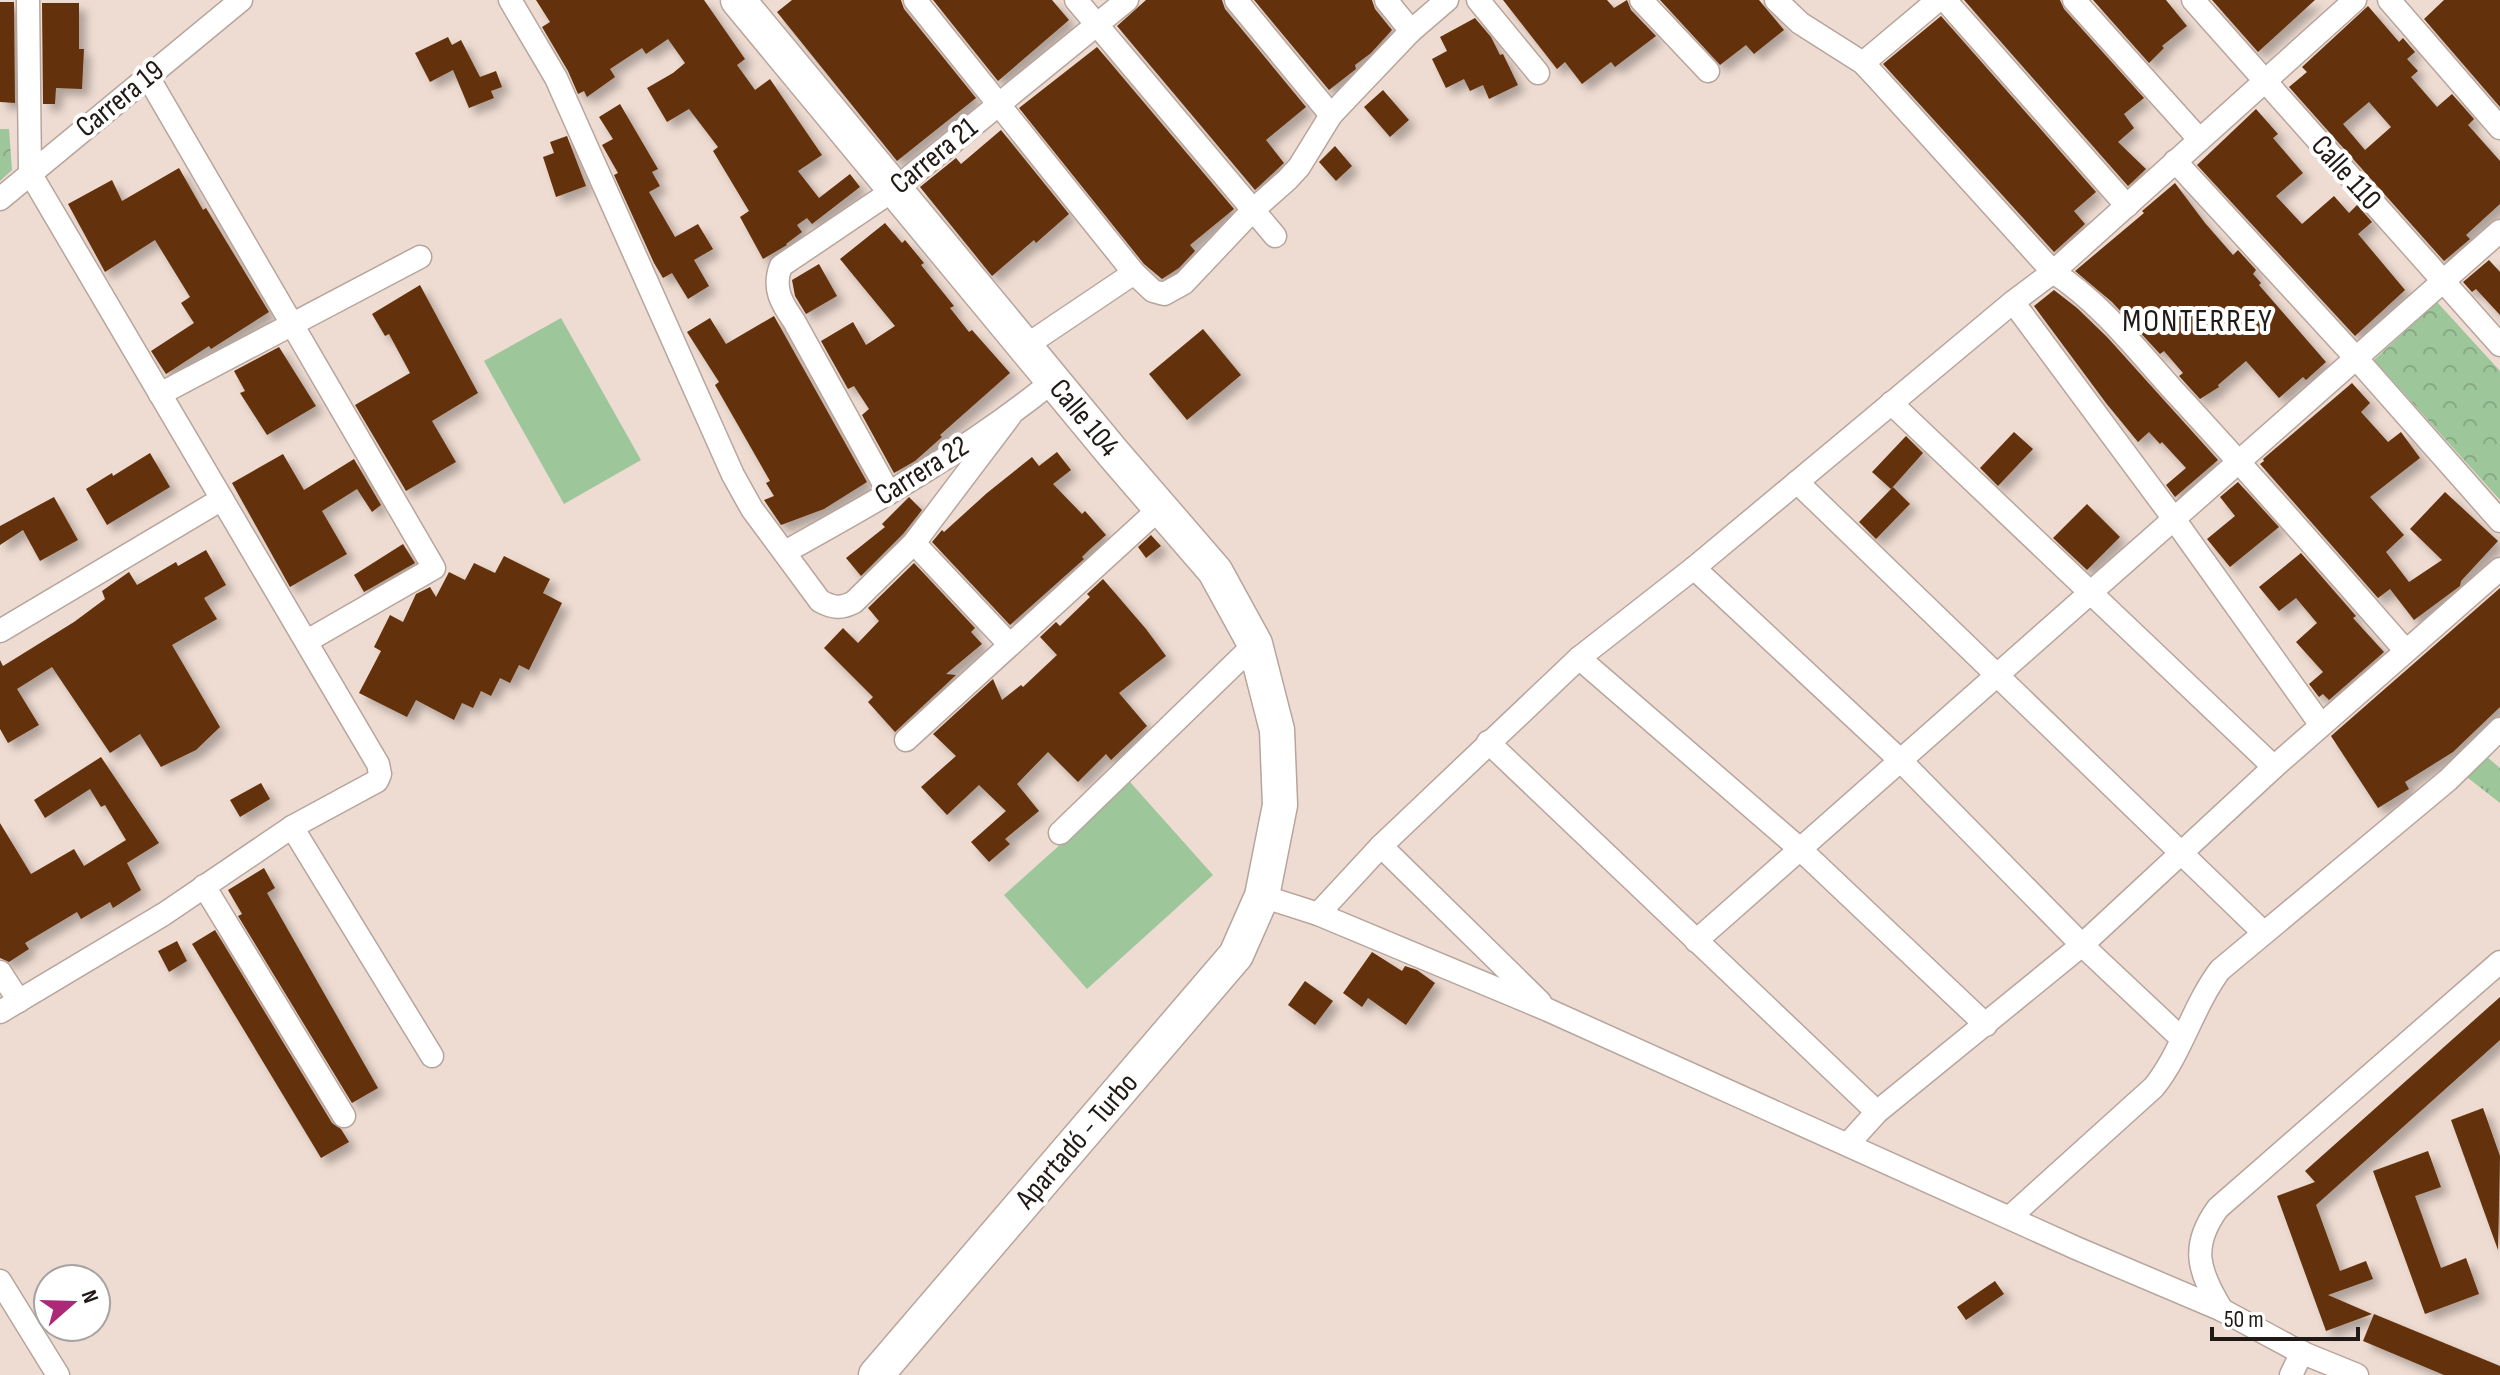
<svg xmlns="http://www.w3.org/2000/svg" width="2500" height="1375" viewBox="0 0 2500 1375" font-family="'Sofia Sans Condensed',sans-serif">
<defs>
<pattern id="grass-tufts" width="24" height="20" patternUnits="userSpaceOnUse" patternTransform="scale(2)"><rect width="24" height="20" fill="#9dc69a"/><path d="M3 7l-1-3M5 7V3M7 7l1-3M15 17l-1-3M17 17v-4M19 17l1-3" fill="none" stroke="#87aa84"/></pattern>
<pattern id="forest-crowns" width="20" height="18" patternUnits="userSpaceOnUse" patternTransform="scale(2)"><rect width="20" height="18" fill="#9dc69a"/><path d="M2 6a3 3 0 1 1 6 0M12 15a3 3 0 1 1 6 0" fill="none" stroke="#87aa84"/></pattern>
<filter id="shadow"><feDropShadow dx="7" dy="7" stdDeviation="4" flood-color="#0004"/></filter>
</defs>
<rect width="100%" height="100%" fill="#eedcd2"/>
<path fill="url(#grass-tufts)" d="M2483,749L2487,757L2500,768V803L2463,774Z"/>
<g fill="url(#forest-crowns)">
<path d="M0,129H9L12,170L0,181Z"/>
<path d="M2437,302L2500,371V500L2374,360Z"/>
</g>
<g fill="#9dc69a">
<path d="M561,318L641,460L564,504L484,361Z"/>
<path d="M1130,782L1213,875L1087,989L1004,895Z"/>
</g>
<g fill="#643009" fill-rule="evenodd" filter="url(#shadow)">
<path d="M536,0H704L745,59L737,65L755,90L770,79L822,155L798,171L819,198L850,174L860,187L812,224L807,218L797,225L802,232L786,244L787,245L763,259L740,217L749,211L713,151L718,147L689,109L667,122L647,88L673,73L685,63L668,39L646,54L642,48L610,69L615,77L587,97L584,91L578,94L568,71L542,27L550,22Z"/>
<path d="M792,0H901L904,9L976,98L897,161L777,12Z"/>
<path d="M933,0H1052L1069,20L998,81Z"/>
<path d="M1146,0H1222L1225,9L1306,107L1266,140L1284,163L1255,190L1117,26Z"/>
<path d="M1254,0H1372L1375,9L1392,30L1371,53L1355,65L1356,69L1329,90Z"/>
<path d="M1503,0H1607L1614,8L1627,0L1631,10L1656,36L1615,67L1611,62L1582,84L1565,62L1557,69Z"/>
<path d="M1660,0H1759L1784,30L1754,54L1746,45L1720,65Z"/>
<path d="M1964,0H2060L2064,9L2144,98L2124,114L2134,128L2118,142L2146,169L2128,186Z"/>
<path d="M2093,0H2166L2187,26L2162,46L2164,48L2149,63Z"/>
<path d="M2212,0H2315L2258,52Z"/>
<path d="M2444,0H2500V107L2424,19Z"/>
<path d="M0,2H14L15,103L0,102Z"/>
<path d="M42,3H79V49H84L82,89L56,88L55,104H43Z"/>
<path d="M2368,6L2399,42L2403,38L2415,52L2407,59L2418,71L2411,77L2437,107L2452,94L2474,119L2468,125L2500,161V204L2466,235L2470,239L2444,261L2289,87L2307,72L2302,67ZM2369,102L2391,127L2365,150L2343,124Z"/>
<path d="M1941,16L2096,192L2074,211L2085,224L2054,252L1883,64Z"/>
<path d="M1475,18L1491,37L1500,55L1503,54L1518,85L1489,99L1483,85L1470,91L1464,79L1446,88L1432,59L1447,51L1440,37Z"/>
<path d="M448,37L452,45L461,40L480,77L496,71L502,87L491,91L494,98L469,108L453,70L430,82L415,53Z"/>
<path d="M1097,47L1234,209L1190,245L1195,251L1179,268L1162,279L1144,264L1019,108Z"/>
<path d="M1383,90L1409,120L1390,137L1364,107Z"/>
<path d="M620,104L658,169L652,172L660,186L649,192L675,237L698,224L713,249L694,260L709,286L688,299L672,273L663,278L654,263L614,175L618,173L602,145L613,139L599,117Z"/>
<path d="M2256,109L2278,134L2273,138L2303,173L2276,196L2302,224L2334,196L2349,213L2357,205L2372,222L2358,234L2405,290L2355,336L2197,165Z"/>
<path d="M1001,130L1069,214L1036,243L1034,240L992,276L920,187L956,158L961,164Z"/>
<path d="M567,136L586,186L556,197L543,157L554,153L550,142Z"/>
<path d="M1335,146L1352,166L1336,181L1319,162Z"/>
<path d="M179,168L203,210L206,208L269,312L211,349L209,346L166,374L151,351L194,323L181,303L190,297L155,240L105,272L68,204L112,180L122,201Z"/>
<path d="M2175,183L2205,223L2233,255L2238,250L2256,270L2253,274L2261,283L2259,285L2326,362L2306,380L2303,377L2279,398L2246,361L2218,385L2219,387L2200,399L2179,376L2183,373L2164,351L2160,354L2112,302L2075,271L2144,213L2142,211Z"/>
<path d="M885,223L902,243L905,240L924,263L921,265L954,306L950,308L969,332L972,330L1010,373L940,435L942,437L915,461L894,473L862,415L869,409L854,386L848,389L821,341L853,322L866,345L895,326L840,259Z"/>
<path d="M2489,260L2500,272V315L2476,289L2472,292L2463,282Z"/>
<path d="M819,264L837,296L806,314L795,296L792,280Z"/>
<path d="M420,285L478,393L432,421L456,462L406,491L355,405L410,373L389,334L385,336L372,314Z"/>
<path d="M2054,290L2077,308L2107,337L2218,460L2175,497L2166,485L2186,468L2162,442L2160,444L2149,432L2138,442L2106,403L2034,306Z"/>
<path d="M774,316L867,482L824,509L781,525L764,500L774,496L766,483L770,481L715,385L719,382L687,332L710,318L726,344Z"/>
<path d="M1203,329L1241,375L1187,420L1149,374Z"/>
<path d="M279,347L316,406L267,435L240,393L245,391L234,371Z"/>
<path d="M2352,383L2370,403L2361,412L2388,442L2401,432L2420,458L2370,497L2404,535L2386,552L2409,582L2442,560L2410,529L2445,492L2498,541L2461,581L2460,586L2414,620L2390,589L2378,598L2260,464L2264,461L2263,459Z"/>
<path d="M2014,432L2033,449L1998,486L1980,468Z"/>
<path d="M1906,436L1923,453L1891,489L1872,472Z"/>
<path d="M1057,452L1071,470L1053,484L1082,514L1085,511L1106,535L1090,549L1082,557L1084,559L1010,625L932,542L942,530L944,532L987,493L1032,457L1039,466Z"/>
<path d="M150,453L170,487L107,525L86,489L112,473L113,476Z"/>
<path d="M283,454L304,490L354,459L381,505L372,512L357,489L322,511L347,554L290,587L232,483Z"/>
<path d="M2238,482L2279,527L2230,567L2207,539L2235,516L2220,497Z"/>
<path d="M1893,487L1910,504L1876,539L1859,522Z"/>
<path d="M54,497L78,540L40,561L23,530L0,545V526Z"/>
<path d="M909,497L922,510L903,534L861,576L846,558L885,527L882,524Z"/>
<path d="M2087,504L2120,537L2087,570L2053,538Z"/>
<path d="M1151,535L1161,546L1146,558L1138,547Z"/>
<path d="M403,544L415,563L364,592L354,575Z"/>
<path d="M206,550L226,585L204,598L217,619L172,645L220,727L196,750L161,767L140,734L110,753L52,667L17,689L39,725L8,743L0,729V660L3,666L74,622L105,599L102,591L129,572L137,585L176,562L178,566Z"/>
<path d="M2301,553L2356,616L2353,618L2384,652L2329,700L2323,694L2319,697L2309,684L2323,672L2296,642L2317,623L2296,598L2279,611L2259,587Z"/>
<path d="M504,556L550,579L543,593L562,603L529,670L519,665L510,683L500,678L491,696L481,691L473,708L462,703L454,720L416,700L407,717L359,693L381,651L374,647L390,615L403,622L416,594L430,587L436,597L449,572L465,580L474,563L495,573Z"/>
<path d="M914,563L975,628L971,632L982,644L946,674L956,675L895,732L868,702L873,697L824,648L843,628L858,643L879,621L868,608Z"/>
<path d="M1103,579L1146,629L1166,656L1119,693L1147,726L1111,760L1106,754L1078,782L1048,752L1017,784L1039,811L1005,839L1010,844L989,862L971,842L1006,811L979,785L947,815L921,787L956,756L933,734L993,679L1002,700L1021,685L1023,687L1057,655L1040,637L1056,622L1060,626L1090,597L1087,594Z"/>
<path d="M2500,588V707L2453,752L2405,782L2409,789L2378,808L2331,736Z"/>
<path d="M101,757L159,843L127,863L141,890L113,908L110,902L81,919L77,912L25,943L29,949L9,962L0,958V823L31,874L74,849L84,866L126,840L105,805L101,807L90,789L45,818L34,800Z"/>
<path d="M261,783L270,799L240,817L230,800Z"/>
<path d="M264,868L275,888L267,893L378,1088L352,1103L238,916L242,914L228,890Z"/>
<path d="M215,930L332,1123L341,1129L349,1142L321,1158L192,944Z"/>
<path d="M177,941L187,961L169,972L158,951Z"/>
<path d="M1372,952L1402,971L1405,966L1417,970L1435,983L1406,1025L1368,998L1362,1007L1343,993Z"/>
<path d="M1305,981L1333,1001L1315,1025L1288,1005Z"/>
<path d="M2500,997V1040L2316,1205L2340,1271L2366,1261L2373,1279L2328,1295L2372,1314L2326,1331L2277,1196L2315,1182L2305,1171Z"/>
<path d="M2483,1108L2500,1156L2498,1250L2451,1120Z"/>
<path d="M2428,1151L2441,1187L2415,1196L2441,1268L2466,1258L2479,1294L2425,1314L2373,1171Z"/>
<path d="M1995,1281L2004,1294L1966,1320L1957,1307Z"/>
<path d="M2374,1314L2500,1366V1375H2444L2363,1341Z"/>
</g>
<g fill="none" stroke-linecap="round" stroke-linejoin="round">
<defs>
<g id="street">
<path d="M510,0L556,78L733,475L752,509L820,601C833,608 841,609 854,602L914,543L1010,416"/>
<path d="M915,0L1134,273L1153,291L1164,294L1184,283L1253,210L1287,180L1299,167L1331,115L1411,31L1447,0"/>
<path d="M1076,0L1275,236"/>
<path d="M1236,0L1331,115"/>
<path d="M1386,0L1411,31"/>
<path d="M1478,0L1538,73"/>
<path d="M1641,0L1708,71"/>
<path d="M1776,0L1800,23L1863,63L1877,78L2053,272C2100,302 2137,350 2174,391C2253,476 2329,563 2405,650"/>
<path d="M1945,0L2127,206"/>
<path d="M2074,0L2199,139"/>
<path d="M2193,0L2500,345"/>
<path d="M2389,0L2500,128"/>
<path d="M1863,63L1938,0"/>
<path d="M148,77L434,568L307,641"/>
<path d="M2175,161L2356,358L2500,521"/>
<path d="M0,199L241,0"/>
<path d="M2013,302L2174,519L2321,725"/>
<path d="M1024,347L1134,273"/>
<path d="M160,394L420,257"/>
<path d="M1891,403L2274,767"/>
<path d="M1797,482L2263,932"/>
<path d="M889,493L794,321C782,304 772,288 781,266L895,189L1127,0"/>
<path d="M914,543L1010,645"/>
<path d="M785,552C877,501 971,448 1053,381"/>
<path d="M1694,568L1900,760L2082,945L2182,1039"/>
<path d="M0,631L222,499"/>
<path d="M1579,658L1800,849L1986,1025"/>
<path d="M906,740L1160,508"/>
<path d="M1488,742L1877,1112"/>
<path d="M292,827L432,1056"/>
<path d="M1060,833L1255,644"/>
<path d="M1381,846L1540,1002"/>
<path d="M204,886L344,1116"/>
<path d="M1262,896L1318,914L1548,1010L2076,1248L2222,1310L2298,1351L2357,1375"/>
<path d="M1318,914L1381,846L1579,658L1694,568L2013,302L2053,272L2355,0"/>
<path d="M1696,941L2500,231"/>
<path d="M0,972L19,1001"/>
<path d="M0,1012L164,914L292,827L377,781L380,774L378,764L30,173L28,0"/>
<path d="M1848,1144L1877,1112L2082,945L2274,767L2500,569"/>
<path d="M2010,1217L2154,1087C2182,1052 2193,1006 2220,970L2448,780L2500,729"/>
<path d="M0,1281L58,1375"/>
<path d="M2222,1310C2198,1271 2190,1246 2218,1208L2500,962"/>
<path d="M2291,1375L2302,1352"/>
</g>
<path id="primary" d="M738,0L1113,453L1215,571L1255,644L1277,730L1280,805L1262,896L1236,955L876,1375"/>
</defs>
<use href="#street" stroke="#b7a59c" stroke-width="25"/>
<use href="#primary" stroke="#b7a59c" stroke-width="37"/>
<use href="#street" stroke="#fff" stroke-width="22"/>
<use href="#primary" stroke="#fff" stroke-width="34"/>
</g>
<g text-anchor="middle" dominant-baseline="central" stroke-width="8" stroke-linejoin="round" paint-order="stroke">
<g font-size="30" fill="#201916" stroke="#fff">
<text transform="translate(120 99) rotate(-39)">Carrera 19</text>
<text transform="translate(934 156) rotate(-39)">Carrera 21</text>
<text transform="translate(2346 173) rotate(48)">Calle 110</text>
<text transform="translate(1084 418) rotate(50)">Calle 104</text>
<text transform="translate(922 471) rotate(-32)">Carrera 22</text>
<text transform="translate(1077 1141) rotate(-49)">Apartadó - Turbo</text>
</g>
<g font-size="32" letter-spacing="2" fill="#201916" stroke="#fff">
<text x="2198" y="321">MONTERREY</text>
</g>
</g>
<g transform="translate(72 1303) rotate(70)"><circle r="38" fill="#ffffff" stroke="#a6a3a2" stroke-width="2"/>
<path d="M0-6L14 30L0 20L-14 30Z" fill="#ab2976"/>
<text y="-12" font-size="22" font-weight="bold" text-anchor="middle" fill="#201916">N</text>
</g>
<path d="M2212 1327v12h146v-12" fill="none" stroke="#201916" stroke-width="4"/>
<text x="2224" y="1327" font-size="24" fill="#201916" stroke="#ffffff" stroke-width="6" paint-order="stroke">50 m</text>
</svg>
